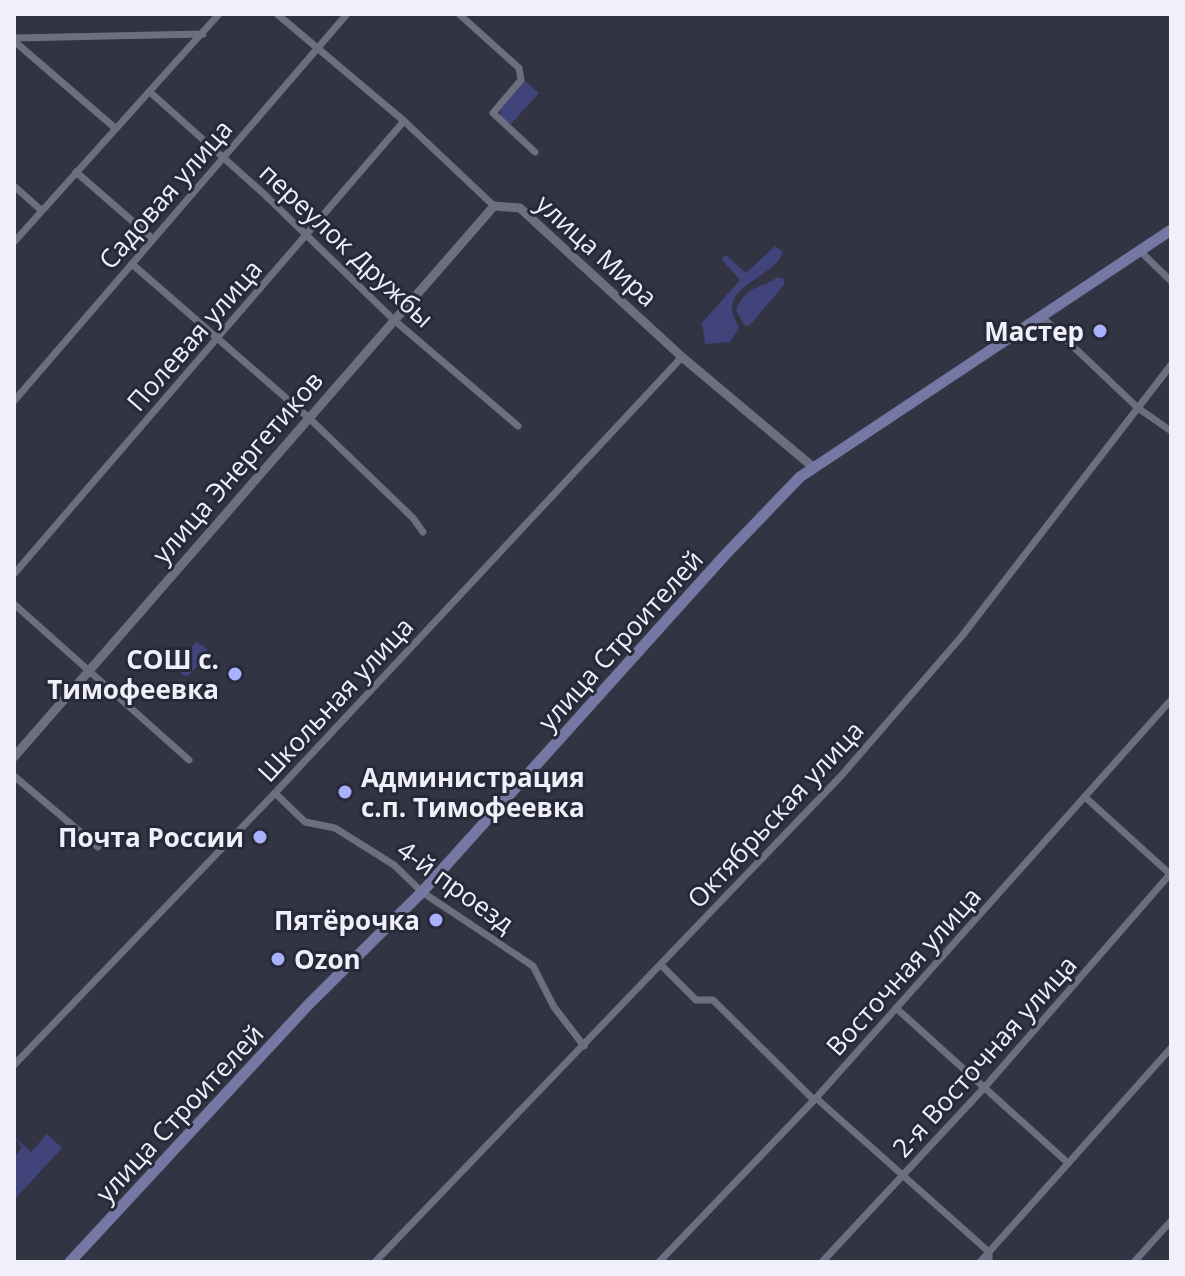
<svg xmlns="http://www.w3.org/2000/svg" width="1185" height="1276" viewBox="0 0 1185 1276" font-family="'Open Sans',sans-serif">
<rect width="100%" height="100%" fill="#323343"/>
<g fill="#41437b">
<path d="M525,81L539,93L510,125L500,116L501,109Z"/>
<path d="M775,246L783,252C775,276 731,283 732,310C732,315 737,323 739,328L730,342L705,344L702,323L740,280L721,259L726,255L746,273Z"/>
<path d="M778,277L784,279V285L749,326L744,325L736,310C748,283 758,291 778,277Z"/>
<path d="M196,642L207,649V655L189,675L184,676L174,665Z"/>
<path d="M47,1134L62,1148L14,1200V1158L22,1148L14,1137L31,1152Z"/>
</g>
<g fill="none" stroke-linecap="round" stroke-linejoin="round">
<g stroke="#6d6f80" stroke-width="7">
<path d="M277,14L404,121L494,206"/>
<path d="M459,14L519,68L521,80L493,113L535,152"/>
<path d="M14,38L203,34"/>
<path d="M14,41L115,128"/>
<path d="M151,93L264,194L394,320L518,426"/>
<path d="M76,172L153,239"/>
<path d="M14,186L41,210"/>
<path d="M14,242L219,14"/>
<path d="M1140,251L1171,281"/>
<path d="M132,264L309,418L413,518L423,532"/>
<path d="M1041,316L1138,408L1171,431"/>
<path d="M14,401L347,14"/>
<path d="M14,574L404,121"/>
<path d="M14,604L189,760"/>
<path d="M14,776L98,847"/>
<path d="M275,793L305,822L335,828L394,865L422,892L533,966L554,1007L584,1046"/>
<path d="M1085,797L1170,874"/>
<path d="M661,965L696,1000H713L814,1100"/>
<path d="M896,1008L1068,1163"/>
<path d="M14,1065L275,793L682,357"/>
<path d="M816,1098L989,1252V1262"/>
<path d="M375,1262L841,776L962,636L1171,365"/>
<path d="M659,1262L816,1098L1171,700"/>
<path d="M822,1262L984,1088L1171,873"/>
<path d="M980,1262L1171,1048"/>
<path d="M1134,1262L1171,1221"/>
</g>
<path stroke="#6d6f80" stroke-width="9" d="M14,757L494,206L520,208L682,357L813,467"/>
<path stroke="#7578a2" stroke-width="11" d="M70,1262L309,1004L422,892L725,555L800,477L1171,230"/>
</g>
<g fill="#a9b0fc" stroke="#282938" stroke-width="3">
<circle cx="1100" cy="331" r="8"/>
<circle cx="235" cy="674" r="8"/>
<circle cx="345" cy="792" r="8"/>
<circle cx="260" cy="837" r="8"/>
<circle cx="436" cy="920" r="8"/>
<circle cx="278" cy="959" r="8"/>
</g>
<g text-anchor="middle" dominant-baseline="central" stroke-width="6" stroke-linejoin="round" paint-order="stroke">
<g font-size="26" fill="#eff0fa" stroke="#282938">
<text transform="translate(165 194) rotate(-49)">Садовая улица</text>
<text transform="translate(347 245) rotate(43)">переулок Дружбы</text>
<text transform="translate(597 250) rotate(42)">улица Мира</text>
<text transform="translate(194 335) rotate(-49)">Полевая улица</text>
<text transform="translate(237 467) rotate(-49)">улица Энергетиков</text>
<text transform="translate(620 640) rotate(-48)">улица Строителей</text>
<text transform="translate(335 699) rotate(-47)">Школьная улица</text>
<text transform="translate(775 814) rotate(-47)">Октябрьская улица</text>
<text transform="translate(456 886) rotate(36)">4-й проезд</text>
<text transform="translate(903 971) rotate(-48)">Восточная улица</text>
<text transform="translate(984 1056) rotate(-48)">2-я Восточная улица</text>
<text transform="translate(179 1113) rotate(-47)">улица Строителей</text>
</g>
<g font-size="26" font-weight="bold" fill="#eff0fa" stroke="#282938" text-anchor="end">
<text x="1084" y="331">Мастер</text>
<text x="219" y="659">СОШ с.<tspan x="219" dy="30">Тимофеевка</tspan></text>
<text x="361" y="777" text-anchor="start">Администрация<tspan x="361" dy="30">с.п. Тимофеевка</tspan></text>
<text x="244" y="837">Почта России</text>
<text x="420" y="920">Пятёрочка</text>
<text x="294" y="959" text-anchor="start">Ozon</text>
</g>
</g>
<rect width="1185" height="1276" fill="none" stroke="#eff0fa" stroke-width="32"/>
</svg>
